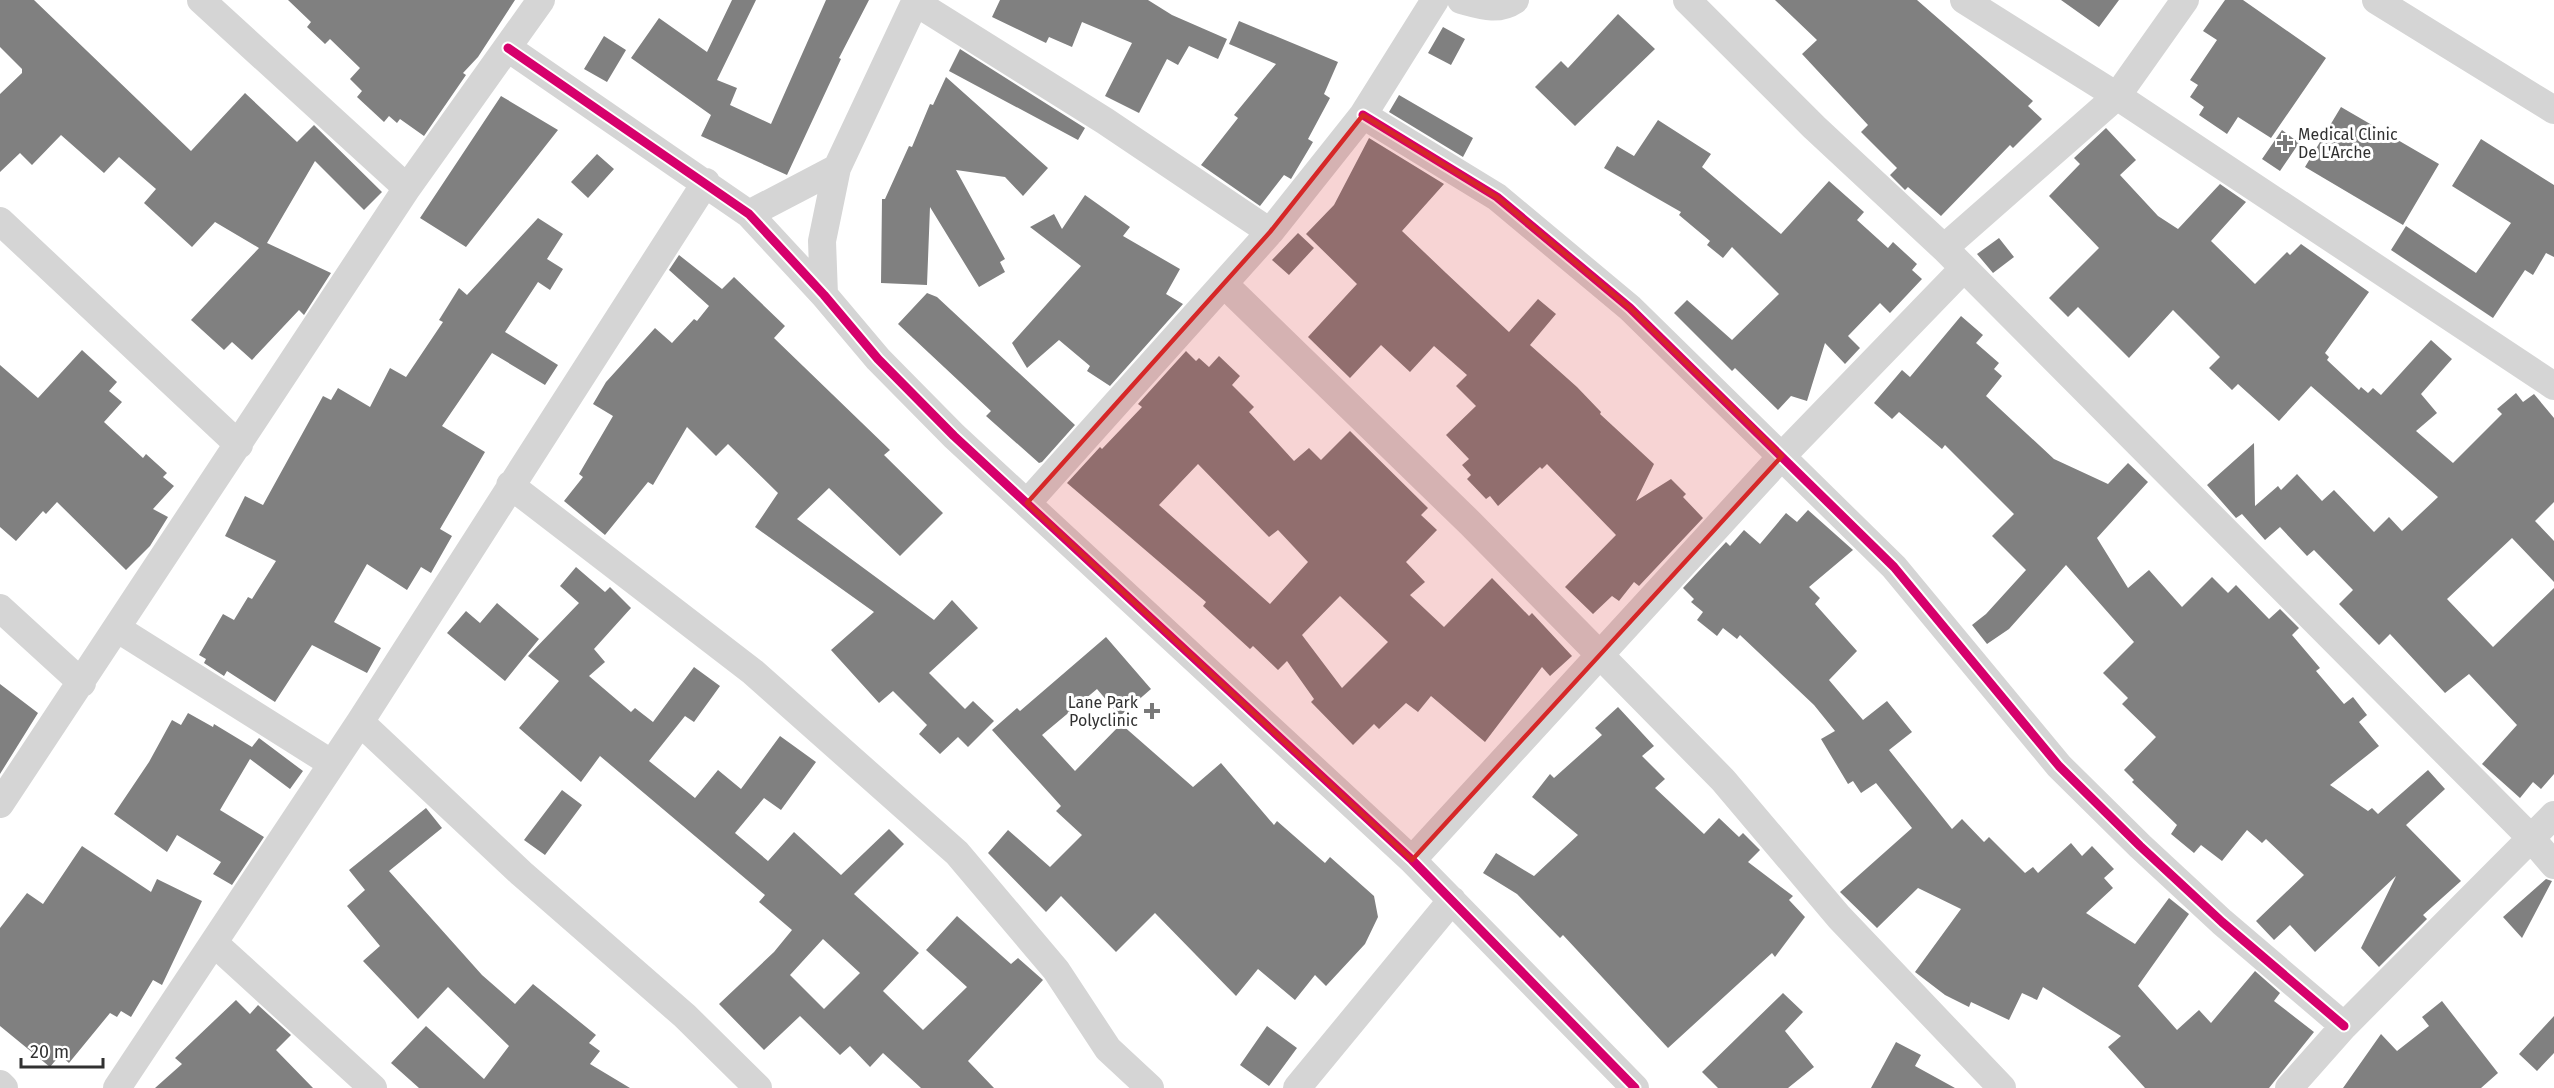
<svg xmlns="http://www.w3.org/2000/svg" width="2554" height="1088" font-family="'Fira Sans',sans-serif">
  <rect width="100%" height="100%" fill="#fff"/>
  <!-- building -->
  <path fill="#808080" fill-rule="evenodd" d="M0,0H34L191,151L245,93L297,142L314,125L382,192L364,210L315,161L267,243L331,273L304,315L299,310L252,360L232,342L224,350L191,320L259,248L215,222L192,247L144,203L156,189L119,157L104,173L61,135L32,165L20,153L0,172V94L22,73V69L0,47Z
    M288,0H515L478,57L463,73L466,75L424,136L400,119L397,123L389,116L384,122L357,97L362,91L350,79L360,68L330,39L325,44L307,27L311,22Z
    M732,0H756L717,80L737,88L730,105L771,124L826,0H869L839,58L841,59L787,175L701,136L711,115L631,58L659,18L707,52Z
    M1000,0H1148L1172,15L1227,39L1218,59L1189,46L1178,65L1167,59L1139,113L1105,96L1132,43L1082,22L1072,47L1049,37L1046,43L992,17Z
    M1775,0H1917L2033,101L2028,106L2042,119L2013,148L2010,145L1941,216L1908,187L1905,190L1890,175L1897,168L1861,132L1868,125L1802,54L1817,40Z
    M2061,0H2119L2099,27Z
    M2225,0H2243L2326,58L2271,138L2238,117L2227,134L2199,115L2204,107L2190,97L2198,85L2190,80L2217,40L2203,31Z
    M1618,14L1655,49L1575,126L1535,87L1561,61L1568,68Z
    M1239,21L1338,62L1324,94L1330,98L1308,139L1313,142L1291,179L1284,175L1260,206L1201,165L1238,118L1234,115L1276,64L1229,44Z
    M1443,27L1465,39L1451,65L1428,53Z
    M604,36L626,50L607,82L584,69Z
    M960,49L1085,128L1078,140L949,71Z
    M946,77L1048,168L1023,196L1005,177L956,170L1005,259L1000,262L1005,272L979,287L930,207L927,285L881,283L882,199H885L909,146L912,147L930,104L933,105Z
    M1399,95L1473,138L1463,157L1389,112Z
    M501,96L558,130L466,247L420,218Z
    M2341,107L2439,164L2403,225L2305,167Z
    M1658,120L1711,154L1702,167L1781,234L1829,181L1864,212L1857,220L1888,248L1893,242L1917,264L1912,270L1922,279L1890,313L1880,303L1848,336L1860,348L1845,364L1825,343L1807,401L1791,396L1778,410L1735,368L1732,371L1674,313L1687,300L1732,340L1779,294L1732,247L1723,258L1707,245L1710,241L1679,215L1681,212L1604,168L1617,146L1634,156Z
    M2106,128L2136,160L2120,175L2158,216L2178,229L2220,184L2246,202L2211,241L2255,284L2287,252L2290,255L2301,244L2369,292L2325,353L2329,357L2327,360L2359,390L2361,387L2368,393L2373,388L2381,395L2431,340L2452,359L2421,394L2437,413L2416,431L2453,463L2502,414L2497,409L2516,393L2523,402L2534,394L2554,418V502L2535,521L2554,541V582L2512,538L2447,599L2493,647L2554,588V774L2541,789L2533,782L2520,798L2482,764L2517,725L2469,674L2445,693L2390,634L2379,645L2339,604L2353,590L2314,550L2307,556L2280,527L2265,540L2242,514L2236,518L2207,485L2254,443L2255,506L2278,486L2281,490L2297,474L2322,501L2334,490L2374,532L2389,517L2402,531L2438,497L2311,386L2279,421L2238,384L2232,390L2209,368L2220,357L2173,310L2129,358L2078,307L2068,317L2049,298L2099,248L2049,196L2080,164L2074,158Z
    M2282,130L2299,143L2280,171L2262,159Z
    M1369,138L1444,184L1402,231L1446,273L1509,332L1538,299L1556,314L1530,345L1577,387L1601,412L1600,414L1654,464L1636,501L1671,479L1686,494L1683,497L1703,518L1639,586L1634,582L1619,601L1612,596L1593,614L1565,587L1616,535L1547,464L1542,469L1540,467L1498,506L1490,496L1486,499L1467,479L1471,475L1462,465L1469,459L1446,435L1476,406L1456,386L1467,375L1434,346L1410,372L1381,345L1350,378L1308,337L1357,284L1306,234L1334,205Z
    M2481,139L2554,185V257L2546,253L2533,275L2525,270L2493,318L2391,250L2406,226L2476,273L2511,223L2452,186Z
    M597,154L614,169L588,198L571,182Z
    M1085,195L1130,227L1123,236L1180,269L1166,294L1183,304L1110,386L1087,371L1090,366L1059,340L1027,368L1012,343L1081,266L1030,227L1054,214L1062,229Z
    M538,218L563,234L547,259L563,269L550,290L538,282L505,332L558,365L545,385L492,353L442,426L485,452L440,529L452,536L431,573L421,567L407,590L367,564L334,622L381,648L367,673L312,645L275,702L227,671L224,676L204,663L206,659L199,655L223,614L234,620L248,597L252,599L276,561L225,536L245,496L263,505L323,396L331,400L338,388L370,407L390,368L406,377L443,322L439,320L459,288L467,295Z
    M1298,233L1314,248L1289,275L1272,260Z
    M1999,238L2014,257L1993,273L1977,254Z
    M679,255L722,289L734,277L785,326L774,338L890,450L884,455L943,513L900,556L829,488L797,519L934,620L952,600L978,628L929,673L965,709L973,701L994,721L968,747L958,737L940,754L919,734L927,725L893,691L879,703L831,650L874,612L755,527L778,493L728,444L716,456L687,427L653,485L648,482L605,535L564,501L583,477L579,474L613,416L593,404L606,382L655,328L672,343L694,319L697,321L709,306L669,270Z
    M927,293L937,297L1075,425L1042,462L1039,463L986,416L991,411L898,324Z
    M1961,316L1983,335L1976,343L1999,363L1994,369L2002,376L1986,396L2054,459L2108,484L2128,463L2148,482L2097,538L2128,588L2149,570L2182,607L2212,577L2228,593L2236,585L2269,619L2280,609L2299,628L2292,635L2320,668L2316,671L2344,704L2353,697L2367,715L2359,722L2379,746L2330,785L2368,811L2372,808L2378,814L2428,770L2445,789L2406,825L2461,881L2423,915L2427,919L2379,967L2361,948L2396,876L2315,952L2290,925L2274,940L2256,921L2304,875L2266,839L2262,843L2247,830L2222,861L2201,845L2194,853L2171,834L2177,825L2132,782L2134,780L2124,770L2156,737L2122,704L2128,698L2103,673L2134,642L2066,565L2009,629L1987,644L1972,625L1986,614L2026,570L1992,536L2014,514L1945,445L1942,449L1899,412L1892,419L1874,403L1902,370L1910,377Z
    M82,350L117,382L109,391L122,402L104,422L143,458L146,454L167,473L163,477L174,486L153,509L168,517L150,546L126,570L57,502L46,514L43,511L16,541L0,527V365L38,398Z
    M1186,351L1196,361L1199,358L1209,367L1219,356L1240,376L1232,385L1254,407L1249,412L1294,461L1309,448L1321,460L1350,431L1428,508L1421,515L1437,530L1406,562L1425,582L1410,595L1444,627L1492,578L1529,616L1532,613L1572,656L1550,676L1542,667L1485,742L1431,696L1418,712L1406,703L1379,729L1374,724L1353,745L1311,702L1314,699L1287,661L1278,670L1253,646L1250,649L1203,606L1206,602L1067,483L1100,447L1102,449L1142,407L1138,404ZM1198,464L1269,537L1278,530L1308,562L1270,604L1159,505ZM1340,596L1388,642L1342,688L1302,635Z
    M1808,510L1853,550L1809,587L1820,598L1815,604L1857,651L1829,680L1863,720L1887,701L1912,732L1889,750L1952,829L1962,819L1984,842L1989,837L2025,873L2033,867L2038,873L2071,843L2082,856L2092,846L2114,869L2104,878L2113,888L2086,913L2135,944L2169,898L2189,914L2138,986L2177,1030L2199,1010L2211,1023L2255,971L2280,993L2274,1001L2314,1032L2269,1088H2145L2108,1047L2121,1036L2043,987L2037,1000L2022,993L2009,1020L1971,1002L1969,1007L1945,995L1915,972L1961,909L1918,888L1877,928L1840,892L1912,828L1876,783L1861,793L1853,781L1848,784L1821,739L1835,731L1814,705L1740,635L1737,639L1723,628L1717,636L1697,620L1703,612L1691,602L1694,599L1683,588L1726,542L1730,546L1744,530L1760,544L1786,513L1797,522Z
    M576,567L605,592L610,587L631,608L594,649L605,662L589,676L631,712L635,708L653,722L694,667L720,686L694,722L685,716L649,761L695,798L718,770L741,789L780,736L816,762L781,810L764,798L735,833L768,861L794,832L841,875L889,829L904,844L854,894L919,953L883,991L923,1030L967,987L926,950L957,916L1011,964L1018,958L1043,980L968,1061L994,1088H921L883,1053L870,1067L850,1046L840,1055L800,1016L764,1050L719,1004L774,952L792,930L759,902L765,895L600,756L581,782L519,728L559,681L528,656L579,603L560,586ZM823,939L860,973L824,1009L790,975Z
    M497,603L539,639L505,681L447,633L466,611L480,623Z
    M1106,637L1151,689L1120,716L1097,689L1042,735L1075,771L1121,724L1193,787L1221,763L1274,825L1277,821L1325,863L1330,857L1374,896L1378,917L1365,944L1326,986L1315,975L1295,1000L1258,969L1236,996L1155,913L1116,952L1061,896L1046,912L988,853L1008,830L1050,867L1082,835L1056,811L1061,806L992,730L1017,708L1020,711Z
    M0,684L38,713L0,774Z
    M1618,707L1654,746L1642,756L1665,779L1655,788L1704,834L1719,818L1739,837L1743,833L1760,850L1748,862L1793,896L1789,900L1805,917L1775,957L1772,953L1668,1048L1563,935L1560,938L1517,894L1483,873L1496,853L1534,876L1578,835L1532,797L1550,774L1554,778L1602,735L1595,728Z
    M188,713L213,727L214,724L252,747L259,738L303,771L290,789L250,759L220,810L264,837L232,885L213,874L221,862L177,835L167,852L114,814L149,762L172,720L181,725Z
    M562,790L582,805L545,855L524,840Z
    M426,808L442,828L389,871L482,975L515,1004L533,984L596,1035L589,1043L600,1051L590,1064L630,1088H419L391,1063L426,1026L484,1079L509,1046L448,987L418,1019L363,961L380,946L347,906L365,890L349,870Z
    M82,846L151,892L157,879L202,901L162,985L153,980L131,1017L121,1011L117,1017L110,1013L69,1063L60,1055L50,1067L0,1026V928L27,893L43,904Z
    M2546,879L2552,881L2522,938L2503,917Z
    M1783,993L1803,1012L1785,1031L1814,1067L1788,1088H1718L1702,1072Z
    M236,1000L250,1014L258,1005L291,1035L276,1050L313,1088H155L182,1064L175,1058Z
    M2442,1001L2498,1073L2481,1088H2343L2381,1034L2397,1051L2429,1026L2422,1017Z
    M2554,1016V1053L2537,1071L2519,1054Z
    M1267,1026L1297,1048L1269,1086L1240,1065Z
    M1896,1042L1921,1055L1915,1066L1955,1088H1871Z"/>
  <g fill="none" stroke-linecap="round" stroke-linejoin="round">
    <!-- minor -->
    <path stroke="#d5d5d5" stroke-width="28" d="M201,0L407,188
      M1461,0C1480,5 1497,12 1515,0
      M1687,0L1814,127L1944,248L2530,837L2554,865
      M1964,0L2117,96L2554,386
      M2376,0L2554,110
      M915,2L1105,121L1270,232
      M508,48L749,214L824,295L878,359L954,436L1412,860L1635,1088
      M1363,115L1497,197L1630,308L1894,567L2059,766L2140,846L2222,922L2344,1026
      M749,214L837,168
      M0,221L239,445
      M1944,248L2117,96L2185,0
      M1224,284L1470,523L1723,780L1839,917L2002,1088
      M824,295L822,241L837,168L916,0
      M510,485L753,672L957,853L1056,970L1108,1049L1150,1088
      M1027,503L1270,232L1363,115L1435,0
      M0,608L82,683
      M118,629L331,763
      M360,722L521,873L685,1016L758,1088
      M0,804L407,188L541,0
      M1412,860L1782,456L1963,269
      M214,943L373,1088
      M0,1084L4,1088
      M117,1088L360,722L706,182
      M1297,1088L1452,900
      M2289,1088L2344,1026L2554,815"/>
    <defs>
      <path id="cycleway" d="M508,48L749,214L824,295L878,359L954,436L1412,860L1635,1088
        M1363,115L1497,197L1630,308L1894,567L2059,766L2140,846L2222,922L2344,1026"/>
    </defs>
    <!-- cycleway casing -->
    <use href="#cycleway" stroke="#fff" stroke-width="13"/>
    <!-- cycleway -->
    <use href="#cycleway" stroke="#d6006c" stroke-width="9"/>
  </g>
  <!-- marked area -->
  <path fill="#d62828" fill-opacity="0.2" stroke="#d62828" stroke-width="4.5" stroke-linejoin="round" d="M1363,115L1497,197L1630,308L1782,456L1412,860L1027,503L1270,232Z"/>
  <!-- markers -->
  <g fill="#797979" stroke="#fff" stroke-width="2">
    <path d="M2282 134h6v6h6v6h-6v6h-6v-6h-6v-6h6z"/>
    <path d="M1149 702h6v6h6v6h-6v6h-6v-6h-6v-6h6z"/>
  </g>
  <g text-anchor="middle" dominant-baseline="central" stroke-width="6" stroke-linejoin="round" paint-order="stroke">
    <!-- poi labels -->
    <g font-size="16" fill="#313131" stroke="#fff" text-anchor="start">
      <text x="2298" y="134">Medical Clinic<tspan x="2298" dy="18">De L'Arche</tspan></text>
      <text x="1138" y="702" text-anchor="end">Lane Park<tspan x="1138" dy="18">Polyclinic</tspan></text>
    </g>
  </g>
  <!-- scale -->
  <path d="M21 1058v9h82v-9" fill="none" stroke="#313131" stroke-width="3"/>
  <text x="30" y="1058" font-size="18" fill="#313131" stroke="#ffffff" stroke-width="4.5" paint-order="stroke">20 m</text>
</svg>
